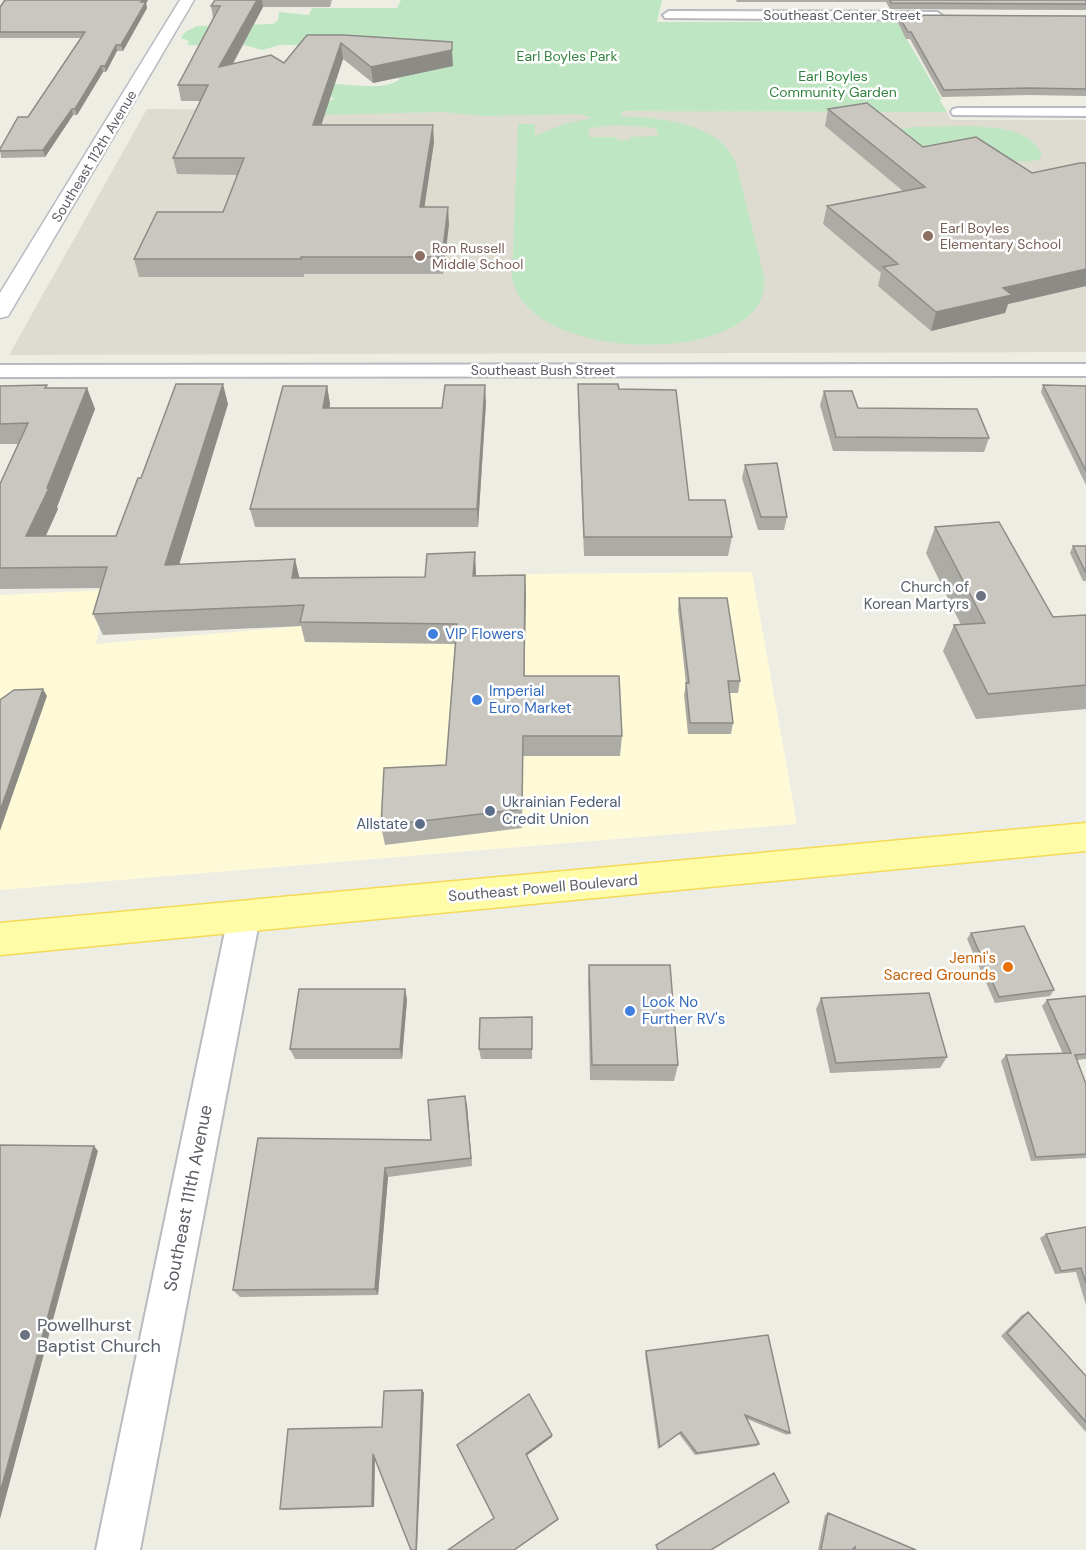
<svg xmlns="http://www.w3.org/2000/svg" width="1086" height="1550" font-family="'DM Sans',sans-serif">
  <rect width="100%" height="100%" fill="#eeede3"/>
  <!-- commercial -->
  <path fill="#fefad8" d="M752,572L797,824L0,890V595L107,590L96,644L302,626L312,582L527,574Z"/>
  <!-- education -->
  <path fill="#dedcd1" d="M147,109L947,112L951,120H1086V352L9,355Z"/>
  <!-- green -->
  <path fill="#bfe6c3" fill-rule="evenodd" d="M401,0H662L657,22H897L942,100L939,99L947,112L622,111L621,116C659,118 720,122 736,163L764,276C777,367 526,368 512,277L518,124H535V136L564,124L592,118L580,114L486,116L441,112L320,115L329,101L334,99L327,92L331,84C351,84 382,91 399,80V73L414,46L280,45L262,50L244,45H187L189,41L181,38L185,32L197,26L273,24L278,20L279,12L309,15L312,8H397ZM618,125L656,128L658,136L630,137V140H617V137H589L588,128Z
    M974,126C999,128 1029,129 1042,154L1039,160L1024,162L915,149L899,130L912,127Z"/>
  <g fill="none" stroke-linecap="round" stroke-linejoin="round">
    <defs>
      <path id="street" d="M669,11L937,12L943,16L937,20L665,18L663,15Z
        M958,108H1086V116L953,115L951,112L953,109Z
        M1086,364V376L0,377V365Z
        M244,903L255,907L260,917L140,1550H96L228,917L233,907Z"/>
      <path id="secondary" d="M180,0H194L11,311L8,316L0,318V293Z"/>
      <path id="primary" d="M1086,823V851L0,955V923Z"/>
    </defs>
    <!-- street casing -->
    <use href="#street" stroke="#b8babf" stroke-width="4"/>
    <!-- secondary casing -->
    <use href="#secondary" stroke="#b8bbc1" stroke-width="3"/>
    <!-- primary casing -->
    <use href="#primary" stroke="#f3da57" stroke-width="3"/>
    <!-- street -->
    <use href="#street" fill="#fff" fill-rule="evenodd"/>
    <!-- secondary -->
    <use href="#secondary" fill="#fff" fill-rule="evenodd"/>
    <!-- primary -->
    <use href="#primary" fill="#fffca7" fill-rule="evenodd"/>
  </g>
  <!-- wall -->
  <path fill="#adaba5" d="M5,0H148L146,3L147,8L123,51H117L106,72H103L77,115H73L45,157L1,158L0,149L28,117L81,38H0V7Z
    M215,0H332L330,7H263L233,64L284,63L307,35L453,66L373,83L343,59L321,125L434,142L424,207L449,224L443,274H304V277H139L134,259L223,212L238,175L177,174L173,158L200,101H181L178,85L213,18L211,6Z
    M736,0H1086V10L890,9L886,2H737Z
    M898,15L1086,16V96L1028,95L942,97L910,39H906L897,21Z
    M828,109L923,147L1032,173L1086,163V286L1008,304L1005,313L931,331L878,286L881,273L823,224L827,206L903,191L825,126Z
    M578,384L689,500L732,537L728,556H584L578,403Z
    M1043,385L1086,386V485L1041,392Z
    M0,386L48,388H87L95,409L57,507L58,509L46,536H116L141,478L228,404L179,564L299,578L425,577L476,572V576L525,575L524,676L622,736L620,756H523L522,828L385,845L381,826L446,765L455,644L305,642L301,626L103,635L93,614L101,588L0,589V484L18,444H0Z
    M327,386L330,404V408H442L486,402L478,527H255L250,509Z
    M824,391L858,408L989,438L984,452L833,451L820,405Z
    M745,465L787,517L784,530H758L742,478Z
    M935,527L1053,617L1086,615V709L976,719L943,651L954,625H961L926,553Z
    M1073,546H1086V581H1083L1070,553Z
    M679,598L740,681L738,693H729L733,723L731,734H688L684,695L686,684L678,610Z
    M971,933L1054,990L1050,996L995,1003L967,939Z
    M589,965L678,1065L674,1081L590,1080L588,982Z
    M405,989L407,1000L402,1059H295L290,1049Z
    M1086,996V1059L1077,1060L1086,1084V1158L1031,1161L1001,1061L1006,1055L1063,1054L1042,1006L1047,1000Z
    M821,998L947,1057L940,1068L830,1073L816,1009Z
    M532,1017V1059H481L479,1049Z
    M467,1105L472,1166L388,1177L378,1295L240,1297L233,1290L258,1138L431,1140Z
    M1086,1227V1305L1076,1272L1055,1274L1040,1238L1046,1234Z
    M1028,1312L1086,1376V1432L1001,1336L1022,1315Z
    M646,1351L790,1433L787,1435L747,1419L759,1444L757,1446L695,1455L679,1434L658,1449L645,1354Z
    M422,1390L424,1393L375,1459L374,1507L283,1510L280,1509L382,1427Z
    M828,1513L916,1550H818L825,1515Z"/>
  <!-- shaded-wall -->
  <path fill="#8d8b86" d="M143,0H148L146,3L147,8L123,51L121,45Z
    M257,0H262L263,7L222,83L219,67Z
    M341,43L343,59L316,141L313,125Z
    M116,45L117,51L106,72L105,66Z
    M452,50L453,66L373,83L371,67Z
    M101,66L103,72L77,115L75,109Z
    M72,109L73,115L45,157L43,150Z
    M433,125L434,142L422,224L420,207Z
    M448,207L449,224L443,274L442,257Z
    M1086,269V286L1008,304L1005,313L931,331L936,312L1003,288Z
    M223,384L228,404L173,585L165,565Z
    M485,385L486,402L478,527L477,509Z
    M327,386L330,404L326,425L323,408Z
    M87,388L95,409L57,507L58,509L36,556L26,536Z
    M475,552L476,572L475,596L473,576Z
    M295,559L300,580L292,578Z
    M525,575L526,596L524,696V676Z
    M43,689L47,696L0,831V811Z
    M405,989L407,1000L402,1059L400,1049Z
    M465,1096L467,1105L472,1166L471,1158Z
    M94,1146L98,1151L0,1519V1493Z
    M385,1168L388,1177L378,1295L375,1289Z
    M422,1390L424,1393L417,1550H416Z
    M552,1435V1437L526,1456V1454Z
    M373,1454L375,1456L374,1507L372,1506Z
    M558,1519V1520L515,1550H514Z"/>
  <!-- building -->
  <path fill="#c9c7c0" stroke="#8d8b86" stroke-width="1.5" d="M5,0H143L141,2H146L121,45H116L105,66H101L75,109H72L43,150L0,151V149L18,117H28L85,32H0V7Z
    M215,0H257L219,67L271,55L284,63L307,35H344L452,42V50L371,67L341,43L313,125H433L420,207H448L442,257H301V259H134L157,212H223L244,158H173L208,85H178L220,6H211Z
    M890,0H1086V4L891,3Z
    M898,15L1086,16V89L1030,88L944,90L911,32H908Z
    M867,103L923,147L976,137L1032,173L1080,163H1086V269L1003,288L1012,295L936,312L883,267L898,264L827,206L925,187L828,109Z
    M176,384H223L165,565L295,559L292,578L425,577L427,554L475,552L473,576L525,575L524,676H619L622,736H523L522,809L381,826L384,768L446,765L457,624L300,622L304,605L93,614L107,567L0,568V484L28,423L0,424V386L47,385L45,388H87L47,488H49L26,536H116L138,478H141Z
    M578,384H618L619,389L676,390L689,500H725L732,537H584Z
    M445,385H485L477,509H250L283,386H327L323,408H442Z
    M1043,385L1086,386V471Z
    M824,391H852L858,408L977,409L989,438L836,437Z
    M777,463L787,517H761L745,465Z
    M999,522L1053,617L1086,615V685L988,694L954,625L985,623L935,527Z
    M1073,546H1086V573Z
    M679,598H727L740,681H728L733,723H690L686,683H689Z
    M43,689L0,811V700L14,690Z
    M1024,926L1054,990L999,997L971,933Z
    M589,965H670L678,1065H592Z
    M299,989H405L400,1049H290Z
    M929,993L947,1057L836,1063L821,998Z
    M1086,996V1054L1075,1055L1086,1084V1154L1036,1157L1006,1055L1071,1053L1047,1000Z
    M532,1017V1049H479L480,1018Z
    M465,1096L471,1158L385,1168L375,1289L233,1290L258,1138L431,1140L428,1100Z
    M0,1145L94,1146L0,1493Z
    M1086,1227V1283L1081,1268L1061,1271L1046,1234Z
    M1028,1312L1086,1376V1422L1007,1333Z
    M768,1335L790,1433L745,1415L759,1444L697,1453L681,1432L660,1447L646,1351Z
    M422,1390L416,1550H411L373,1454L372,1506L280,1509L288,1429L382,1427L384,1391Z
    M529,1394L552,1435L526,1454L558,1519L514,1550H448L494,1518L457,1445Z
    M774,1473L789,1502L711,1550H658L656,1545Z
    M828,1513L916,1550H855V1547L852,1550H821Z"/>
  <!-- markers -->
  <g fill="#8d6e63" stroke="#fff" stroke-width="2">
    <circle cx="928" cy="236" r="6"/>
    <circle cx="420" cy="256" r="6"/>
  </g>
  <g fill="#6b7280" stroke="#fff" stroke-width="2">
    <circle cx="981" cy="596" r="6"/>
    <circle cx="25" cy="1335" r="6"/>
  </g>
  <g fill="#3f7fe0" stroke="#fff" stroke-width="2">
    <circle cx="433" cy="634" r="6"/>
    <circle cx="477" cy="700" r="6"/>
    <circle cx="630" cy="1011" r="6"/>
  </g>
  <g fill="#5c6f8a" stroke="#fff" stroke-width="2">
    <circle cx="490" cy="811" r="6"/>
    <circle cx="420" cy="824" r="6"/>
  </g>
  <circle fill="#e8710a" stroke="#fff" stroke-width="2" cx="1008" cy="967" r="6"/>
  <g text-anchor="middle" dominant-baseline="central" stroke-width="5" stroke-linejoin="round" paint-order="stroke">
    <!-- far-street labels -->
    <g font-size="14" fill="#5b5e64" stroke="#fff">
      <text x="842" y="15">Southeast Center Street</text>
      <text transform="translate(94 156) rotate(-59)">Southeast 112th Avenue</text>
      <text x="543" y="370">Southeast Bush Street</text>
    </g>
    <!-- far-park labels -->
    <g font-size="14" fill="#338340" stroke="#fff">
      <text x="567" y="56">Earl Boyles Park</text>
      <text x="833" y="76">Earl Boyles<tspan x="833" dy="16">Community Garden</tspan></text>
    </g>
    <!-- far-education labels -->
    <g font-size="14" fill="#785e54" stroke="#fff" text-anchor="start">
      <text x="940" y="228">Earl Boyles<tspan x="940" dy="16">Elementary School</tspan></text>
      <text x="432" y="248">Ron Russell<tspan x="432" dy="16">Middle School</tspan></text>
    </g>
    <!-- worship labels -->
    <g font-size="15" fill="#5b616d" stroke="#fff" text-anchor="end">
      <text x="969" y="587">Church of<tspan x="969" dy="17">Korean Martyrs</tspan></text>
    </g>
    <!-- shop labels -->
    <g font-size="15" fill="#366cbe" stroke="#fff" text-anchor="start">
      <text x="445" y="634">VIP Flowers</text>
      <text x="489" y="691">Imperial<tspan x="489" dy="17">Euro Market</tspan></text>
      <text x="642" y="1002">Look No<tspan x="642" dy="17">Further RV's</tspan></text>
    </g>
    <!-- service labels -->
    <g font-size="15" fill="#4e5e75" stroke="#fff" text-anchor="start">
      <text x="502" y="802">Ukrainian Federal<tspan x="502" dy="17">Credit Union</tspan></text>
      <text x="408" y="824" text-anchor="end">Allstate</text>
    </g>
    <!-- street labels -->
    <g font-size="15" fill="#5b5e64" stroke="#fff">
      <text transform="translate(543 888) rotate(-5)">Southeast Powell Boulevard</text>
    </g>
    <!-- food labels -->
    <g font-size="15" fill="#c56008" stroke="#fff" text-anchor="end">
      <text x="996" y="958">Jenni's<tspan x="996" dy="17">Sacred Grounds</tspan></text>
    </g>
    <!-- near-street labels -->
    <g font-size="18" fill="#5b5e64" stroke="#fff">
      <text transform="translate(188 1198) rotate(-79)">Southeast 111th Avenue</text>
    </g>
    <!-- near-worship labels -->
    <g font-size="18" fill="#5b616d" stroke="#fff" text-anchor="start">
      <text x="37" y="1325">Powellhurst<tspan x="37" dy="21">Baptist Church</tspan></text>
    </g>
  </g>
</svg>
